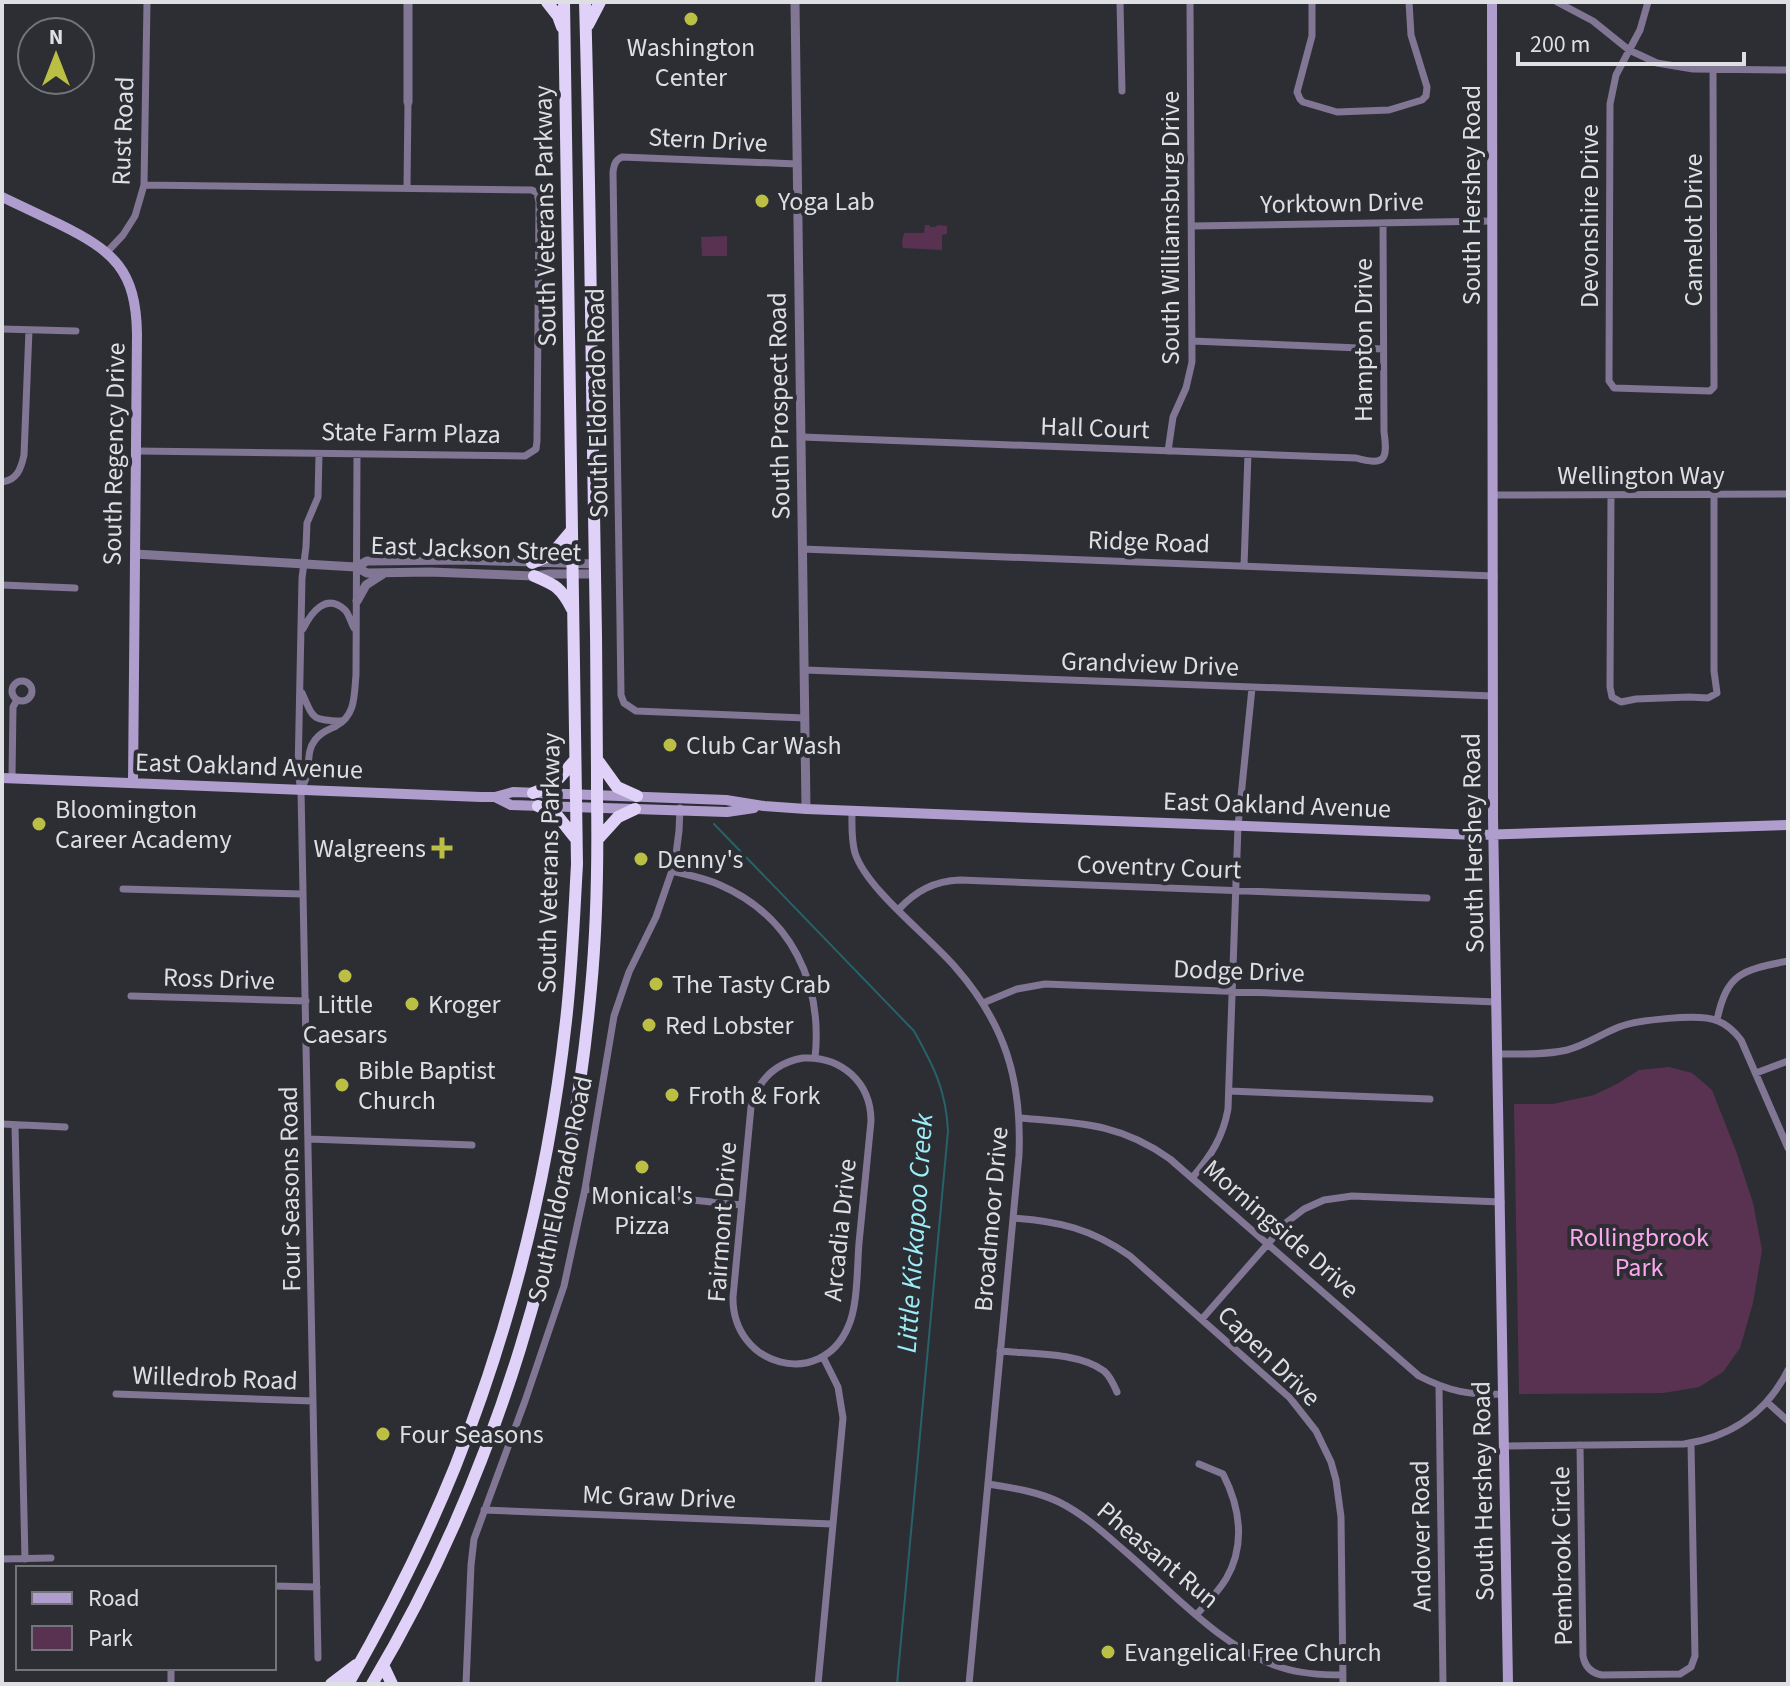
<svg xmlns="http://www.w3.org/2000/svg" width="1790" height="1686" font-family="'Source Sans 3',sans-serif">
  <rect width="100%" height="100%" fill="#2c2e34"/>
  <!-- green -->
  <path fill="#593252" d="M925,225H930V227H936L937,225L947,226V234L942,235V250L903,248L902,242L904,233H924Z
    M727,236V256H702L701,237Z
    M1669,1067L1692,1073L1712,1090L1736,1151L1753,1203L1762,1250L1753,1303L1740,1348L1723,1372L1699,1387L1663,1393L1519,1394L1514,1104H1553L1594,1095L1617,1084L1639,1070Z"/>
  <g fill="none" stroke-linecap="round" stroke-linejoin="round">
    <!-- stream -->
    <path stroke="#276269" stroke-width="2" d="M714,824L914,1031C934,1067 946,1090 948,1131L897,1684"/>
    <!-- minor -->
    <path stroke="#817693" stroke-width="7" d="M1120,2L1122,91
      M1312,2V36L1297,92L1300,99L1303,102L1337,112L1389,110L1422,100L1426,96L1427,87L1411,35L1409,2
      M1557,2L1593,21L1629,50L1657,63L1693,69L1788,70
      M1648,2L1640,30L1616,75L1610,104L1609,381L1614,388L1710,391L1714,387L1713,70
      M797,164L622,157C615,160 614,165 613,172L620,624L621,695L624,703L636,711L805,718
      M407,187L408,102
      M1192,226L1493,221
      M107,252L123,235L135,216L144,185L147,2
      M2,329L76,331
      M1192,341L1383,349
      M802,437L1356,458C1385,466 1388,460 1384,432L1383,223
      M136,451L525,456L536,449L537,441L539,202L537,193L532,190L144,185
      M1168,451L1173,417L1186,388L1192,362L1190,2
      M2,482C17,480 21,469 24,455L29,330
      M1494,495L1788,494
      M1611,495L1610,687L1612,697L1621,702L1636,699L1689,697L1708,698L1717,693L1714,671V494
      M802,549L1494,576
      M1244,566L1248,454
      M2,585L75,588
      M303,629C311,613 326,592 345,610C349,614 351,623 354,628
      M805,670L1493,696
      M12 691a10 10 0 1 1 20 0a10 10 0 1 1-20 0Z
      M302,693C314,720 312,720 341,721
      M12,778L13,707L17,700
      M302,788C304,782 308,776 308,770C309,759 308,749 315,740C321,732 328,730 336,726C356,715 354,695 356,675L357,455
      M852,810C852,825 851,839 855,853C867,890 930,937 956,968C1005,1024 1022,1080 1019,1155L969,1684
      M672,871C688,875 705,878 720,885C791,916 823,983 815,1058
      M123,889L303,894
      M899,909C916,891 934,881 960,880L1427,898
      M131,996L306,1001
      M983,1003L1017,989L1045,984L1497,1002
      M1717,1020C1727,972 1743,970 1788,961
      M1498,1054C1520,1054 1546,1055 1567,1050C1586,1045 1601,1034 1619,1027C1637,1020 1700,1013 1718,1021C1728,1025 1735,1032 1741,1040L1788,1148
      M803,1058C841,1056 871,1082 871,1121C867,1162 863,1202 859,1243C857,1267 858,1306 848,1327C821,1390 732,1367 733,1297L751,1107C758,1080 775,1063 803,1058Z
      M1756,1073L1788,1061
      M1229,1091L1430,1099
      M1020,1118C1079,1123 1120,1123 1170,1159L1419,1376C1450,1392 1469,1395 1504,1394
      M2,1124L65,1127
      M15,1125L25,1559
      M309,1139L472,1145
      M1192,1178C1211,1156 1223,1137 1228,1109L1238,826L1252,688
      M585,1189L741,1205
      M1013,1218C1059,1221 1092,1229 1130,1256L1290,1398L1316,1431L1331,1462L1336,1480L1341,1517L1343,1684
      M1202,1319L1287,1222L1304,1209L1324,1200L1352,1196L1501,1202
      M1000,1351C1030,1354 1079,1352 1104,1371C1110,1376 1114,1385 1117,1392
      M1439,1387L1443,1684
      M116,1394L313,1401
      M1767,1402L1788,1421
      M1580,1445L1583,1656C1585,1667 1591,1673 1602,1675L1680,1674L1691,1667L1695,1656L1691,1443
      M1504,1446L1684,1444C1731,1437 1767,1412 1788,1370
      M988,1484C1012,1488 1036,1491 1059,1502C1085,1515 1105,1534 1127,1553C1172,1592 1225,1651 1283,1668C1302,1674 1323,1675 1343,1675
      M484,1510L832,1524
      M2,1559L51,1558
      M274,1586L317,1587
      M1197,1614C1207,1603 1218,1592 1226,1579C1246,1545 1240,1507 1223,1474L1199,1464
      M318,1658L301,790L298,773L302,578L306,547L307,523L318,497L319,454
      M171,1668V1684
      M466,1684L471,1565L474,1539L525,1401L564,1286L585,1189L614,1016L629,972L656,917L675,862L679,831L680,808
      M818,1684L843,1418L838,1387L823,1357"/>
    <!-- tertiary -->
    <path stroke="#817693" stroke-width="9" d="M795,2L806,809
      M408,102V2
      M135,554L356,567L367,573L430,572L534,576L549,574H595
      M356,567L367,561L464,560L595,564
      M357,601L366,585L383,574"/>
    <!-- secondary -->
    <path stroke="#af9ecd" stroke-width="10" d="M1492,2L1493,817L1508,1684
      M2,197C21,206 40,215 59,224C114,251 136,270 137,334L133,783
      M2,778L481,797H495L513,792L726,800L764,806L806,809L1476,835L1788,825
      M495,797L511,805L727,812L754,808"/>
    <!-- trunk -->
    <path stroke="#dfd1f7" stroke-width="12" d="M547,2L558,16L562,27
      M588,25L600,2
      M532,563L551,555L572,530
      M534,576C555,585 561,587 572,609
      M599,762L617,787L637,796
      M533,793L553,785L575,760
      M538,806L556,814L576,839
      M598,839L618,817L635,809
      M383,1665L392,1684
      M331,1684L356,1665
      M348,1684C388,1614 425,1541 455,1467C512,1324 549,1173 566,1021C572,969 574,916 577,864L564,2
      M372,1684C497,1475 569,1230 591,988C597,925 598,861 597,798C597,703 596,608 594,512C591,342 590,172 585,2"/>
  </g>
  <!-- markers -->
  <g fill="#bbc045" stroke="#2c2e34" stroke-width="3">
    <circle cx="691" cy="19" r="8"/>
    <circle cx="762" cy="201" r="8"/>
    <circle cx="670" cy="745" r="8"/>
    <circle cx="39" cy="824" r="8"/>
    <path d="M438 836h8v8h8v8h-8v8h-8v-8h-8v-8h8z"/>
    <circle cx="641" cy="859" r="8"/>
    <circle cx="345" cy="976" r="8"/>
    <circle cx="656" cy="984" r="8"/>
    <circle cx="412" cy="1004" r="8"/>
    <circle cx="649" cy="1025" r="8"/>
    <circle cx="342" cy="1085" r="8"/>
    <circle cx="672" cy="1095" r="8"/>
    <circle cx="642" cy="1167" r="8"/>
    <circle cx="383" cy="1434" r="8"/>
    <circle cx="1108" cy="1652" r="8"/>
  </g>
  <g text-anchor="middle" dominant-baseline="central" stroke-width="8" stroke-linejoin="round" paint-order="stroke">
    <!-- poi labels -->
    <g font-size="26" fill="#dddfe3" stroke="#2c2e34" text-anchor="start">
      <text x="691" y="47" text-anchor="middle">Washington<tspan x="691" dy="30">Center</tspan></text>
      <text x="778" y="201">Yoga Lab</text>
      <text x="686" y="745">Club Car Wash</text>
      <text x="55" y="809">Bloomington<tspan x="55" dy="30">Career Academy</tspan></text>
      <text x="426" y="848" text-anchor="end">Walgreens</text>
      <text x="657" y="859">Denny's</text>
      <text x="672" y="984">The Tasty Crab</text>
      <text x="345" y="1004" text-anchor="middle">Little<tspan x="345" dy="30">Caesars</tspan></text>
      <text x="428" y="1004">Kroger</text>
      <text x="665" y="1025">Red Lobster</text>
      <text x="358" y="1070">Bible Baptist<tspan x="358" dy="30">Church</tspan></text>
      <text x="688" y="1095">Froth &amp; Fork</text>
      <text x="642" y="1195" text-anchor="middle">Monical's<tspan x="642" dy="30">Pizza</tspan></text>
      <text x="399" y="1434">Four Seasons</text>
      <text x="1124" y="1652">Evangelical Free Church</text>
    </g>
    <!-- street labels -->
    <g font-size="26" fill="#dddfe3" stroke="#2c2e34">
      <text transform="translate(123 131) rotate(-88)">Rust Road</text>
      <text transform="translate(708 140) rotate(3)">Stern Drive</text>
      <text transform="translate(1471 195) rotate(-90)">South Hershey Road</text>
      <text transform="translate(1342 203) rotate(-1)">Yorktown Drive</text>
      <text transform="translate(545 216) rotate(-91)">South Veterans Parkway</text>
      <text transform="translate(1589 216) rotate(-90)">Devonshire Drive</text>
      <text transform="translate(1170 228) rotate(-90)">South Williamsburg Drive</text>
      <text transform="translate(1693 230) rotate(-90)">Camelot Drive</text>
      <text transform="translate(1363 340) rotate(-90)">Hampton Drive</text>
      <text transform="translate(597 403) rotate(-91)">South Eldorado Road</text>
      <text transform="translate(779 406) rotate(-91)">South Prospect Road</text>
      <text transform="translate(1095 428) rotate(2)">Hall Court</text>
      <text transform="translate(411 433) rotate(1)">State Farm Plaza</text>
      <text transform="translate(114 454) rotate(-89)">South Regency Drive</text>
      <text x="1641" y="475">Wellington Way</text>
      <text transform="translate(1149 542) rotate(2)">Ridge Road</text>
      <text transform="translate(476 549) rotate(2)">East Jackson Street</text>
      <text transform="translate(1150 664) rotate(2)">Grandview Drive</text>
      <text transform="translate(249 766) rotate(2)">East Oakland Avenue</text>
      <text transform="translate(1277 805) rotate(2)">East Oakland Avenue</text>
      <text transform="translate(1473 843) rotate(-91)">South Hershey Road</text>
      <text transform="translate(549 863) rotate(-89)">South Veterans Parkway</text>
      <text transform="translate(1159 867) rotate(2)">Coventry Court</text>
      <text transform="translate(1239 971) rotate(2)">Dodge Drive</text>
      <text transform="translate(219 979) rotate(2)">Ross Drive</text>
      <text transform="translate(290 1189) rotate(-91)">Four Seasons Road</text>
      <text transform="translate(560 1189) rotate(-78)">South Eldorado Road</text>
      <text transform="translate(991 1219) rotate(-85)">Broadmoor Drive</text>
      <text transform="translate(722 1222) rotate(-86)">Fairmont Drive</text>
      <text transform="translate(1281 1229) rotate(41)">Morningside Drive</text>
      <text transform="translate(840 1230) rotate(-84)">Arcadia Drive</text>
      <text transform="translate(1269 1356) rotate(44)">Capen Drive</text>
      <text transform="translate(215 1378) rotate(2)">Willedrob Road</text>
      <text transform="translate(1483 1491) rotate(-91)">South Hershey Road</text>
      <text transform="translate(659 1497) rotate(2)">Mc Graw Drive</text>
      <text transform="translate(1421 1536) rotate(-91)">Andover Road</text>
      <text transform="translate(1158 1555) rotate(40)">Pheasant Run</text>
      <text transform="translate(1562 1556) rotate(-91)">Pembrook Circle</text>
    </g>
    <!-- park labels -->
    <g font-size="26" fill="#fca7ed" stroke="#2c2e34">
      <text x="1639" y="1237">Rollingbrook<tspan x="1639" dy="30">Park</tspan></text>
    </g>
    <!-- water labels -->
    <g font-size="28" font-style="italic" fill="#9dedf8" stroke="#2c2e34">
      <text transform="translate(915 1233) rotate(-86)">Little Kickapoo Creek</text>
    </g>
  </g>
  <!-- border -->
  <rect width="1790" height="1686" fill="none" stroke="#dddfe3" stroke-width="8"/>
  <!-- legend -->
  <rect x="16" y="1566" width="260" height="104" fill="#2c2e34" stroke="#73757a" stroke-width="2"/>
  <rect x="32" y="1592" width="40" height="12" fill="#af9ecd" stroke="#73757a" stroke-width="2"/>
  <text x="88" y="1606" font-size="24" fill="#dddfe3">Road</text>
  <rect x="32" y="1626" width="40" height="24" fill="#593252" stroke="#73757a" stroke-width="2"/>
  <text x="88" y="1646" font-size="24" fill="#dddfe3">Park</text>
  <!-- north arrow -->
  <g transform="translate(56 56)"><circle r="38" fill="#2c2e34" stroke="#73757a" stroke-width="2"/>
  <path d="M0-6L14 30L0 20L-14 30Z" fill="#bbc045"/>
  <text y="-12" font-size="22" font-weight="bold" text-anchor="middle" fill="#dddfe3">N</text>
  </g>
  <!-- scale -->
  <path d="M1518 52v12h226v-12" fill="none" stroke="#dddfe3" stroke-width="4"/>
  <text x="1530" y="52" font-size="24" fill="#dddfe3" stroke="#2c2e34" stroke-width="6" paint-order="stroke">200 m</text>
</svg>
